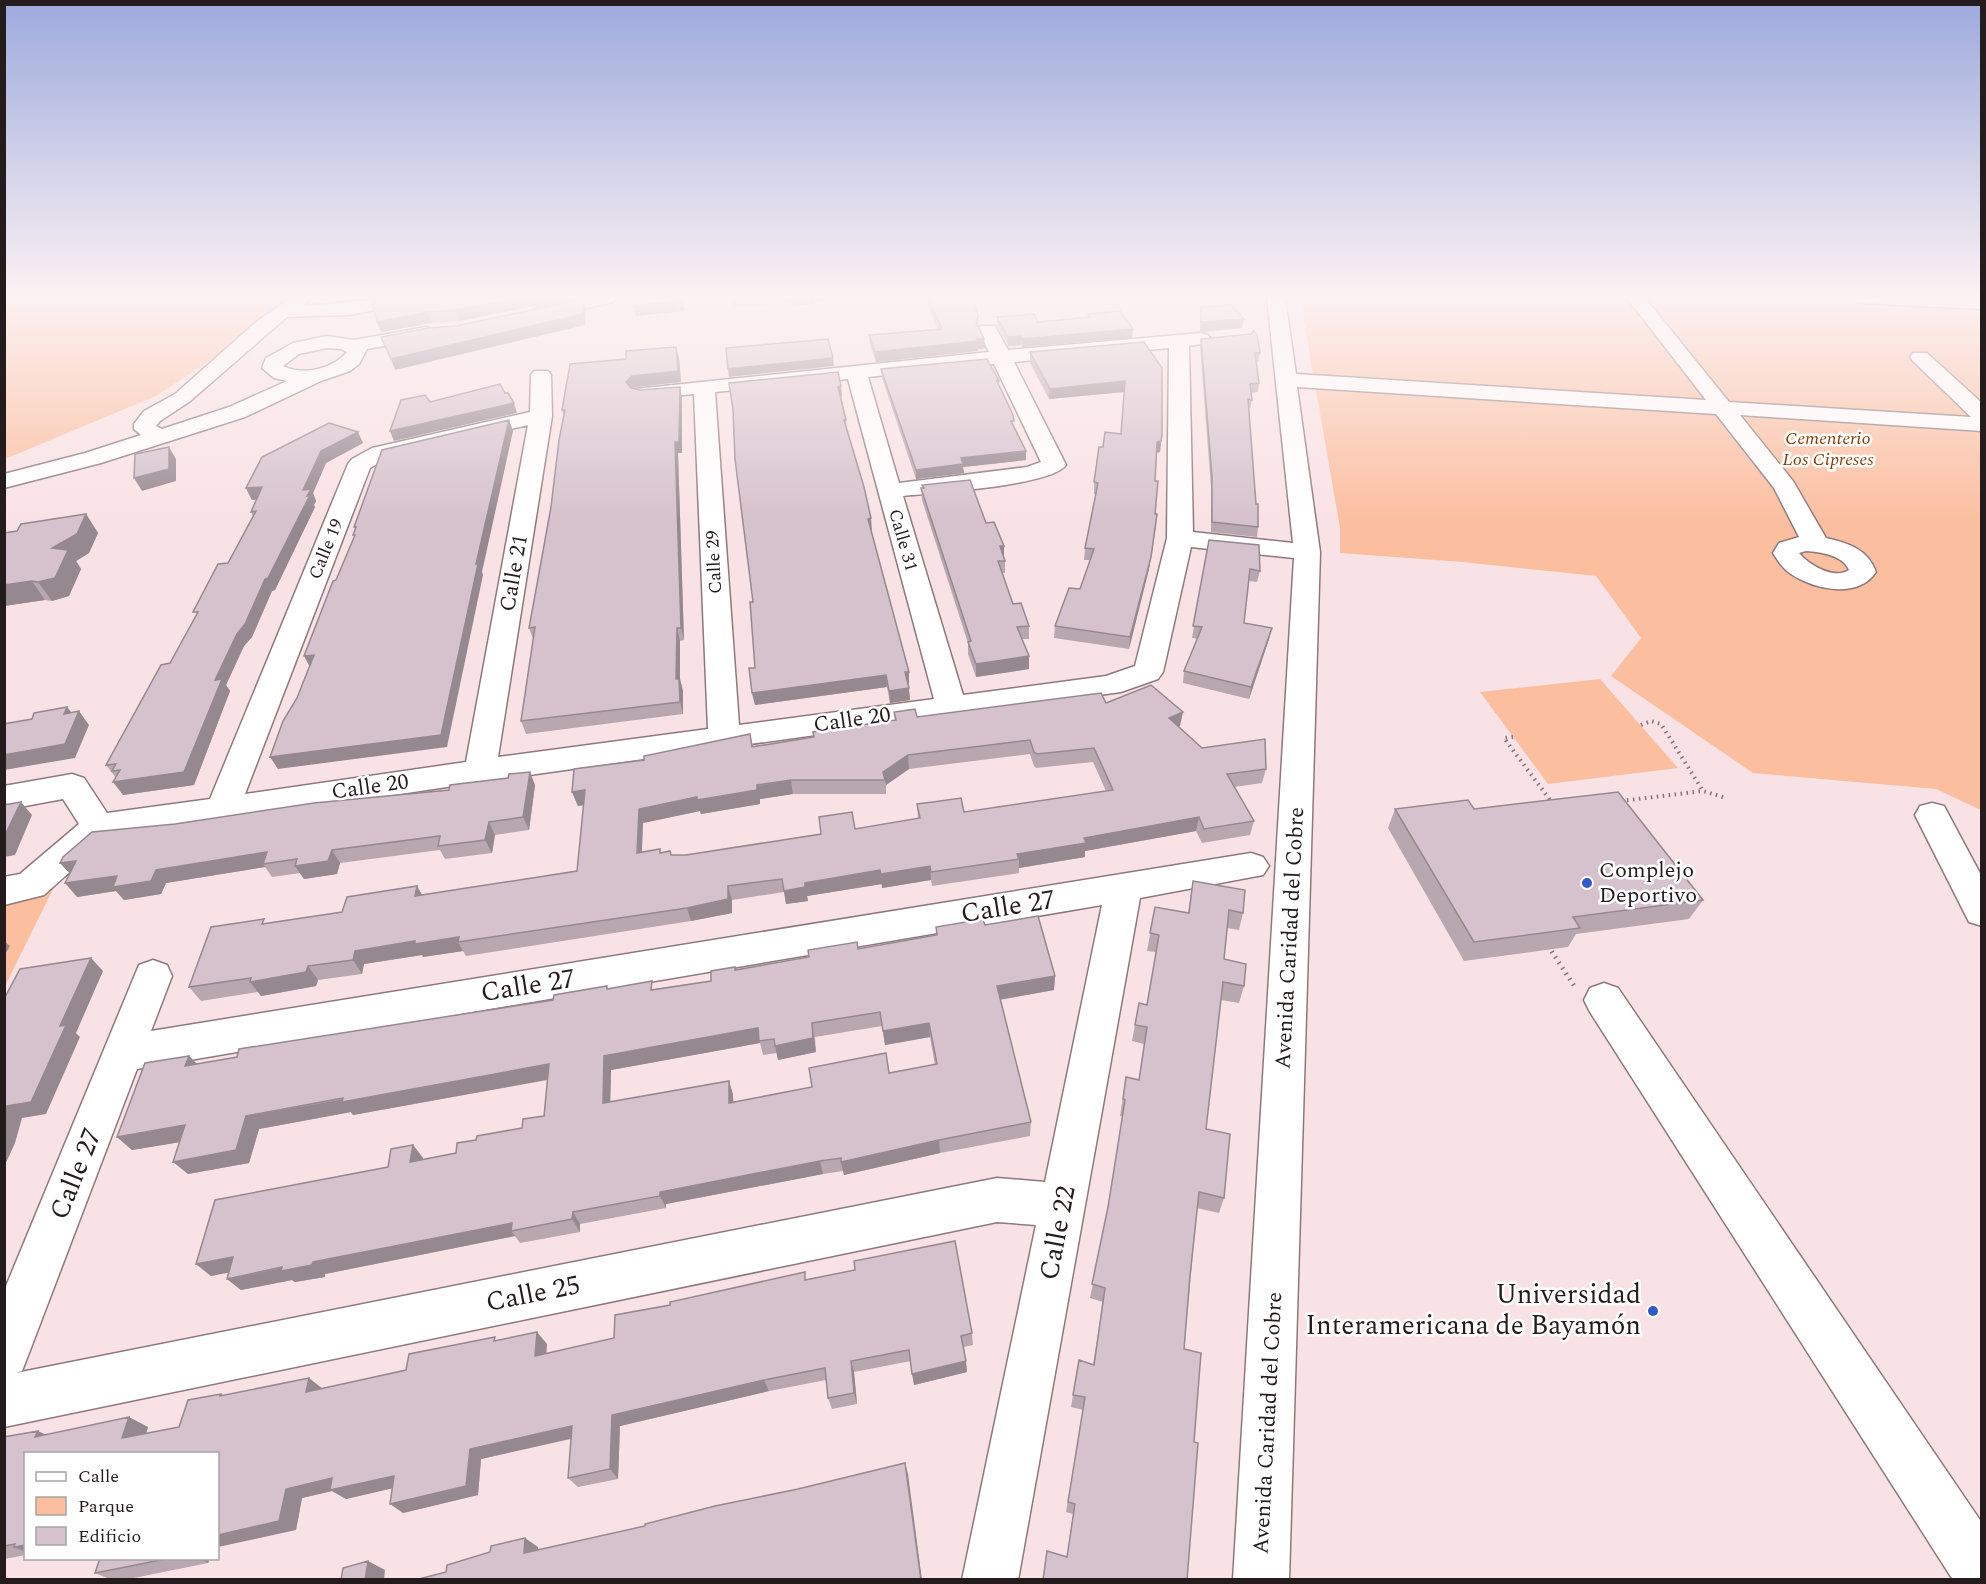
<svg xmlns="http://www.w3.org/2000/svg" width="1986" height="1584" font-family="Spectral,serif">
  <rect width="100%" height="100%" fill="#f9e2e5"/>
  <!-- green -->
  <path fill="#fbbfa0" d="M5,298H286L235,344L156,396L5,459Z
    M1300,298H1981V810L1936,789L1753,773L1611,676L1641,638L1596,576L1463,562L1340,553V528Z
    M1600,679L1678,768L1548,784L1480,692Z
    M66,863L5,986V877Z"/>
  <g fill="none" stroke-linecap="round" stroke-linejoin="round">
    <defs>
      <path id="minor" d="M290,298H310L303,306C342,304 382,296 421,298L418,302L412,303L349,315L287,317L189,402L160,421L156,426L162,429L229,407L287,381L274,378L262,368L266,358L293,343L327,336L354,340L426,327L433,329L436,333L433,337L426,339L367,349L359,364L350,371L321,381L245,417L101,463L4,488V474L85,453L141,435L134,429V424L144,411L175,394L256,322ZM327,348L341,349L347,352C333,369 303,376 283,366L299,354Z
        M582,298H616L613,302L542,318L535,316L533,312L535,308Z
        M1267,298H1285L1296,374L1706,400L1627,298H1645L1729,402L1971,417L1913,361L1910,357L1913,353H1927L1982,403V431L1740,415L1793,481L1826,538C1848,543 1868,549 1876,572C1858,599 1815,590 1791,574C1783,569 1778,561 1773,553L1779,543L1799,537L1774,488L1716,414L1297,387L1320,552L1289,1580H1233L1294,558L1191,547L1163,672L1158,679L1121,692L480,782L108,838L44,895L4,905V877L20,874L79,824L63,799L4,810V786L72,774L84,778L107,813L210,799L348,464L352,459L372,448L530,412L531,375L534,371H548L551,375L552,416L498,757L708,729L694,394L642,399L635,397L631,393L635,389L989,352L978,330L981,326H995L1008,350L1201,333L1208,335L1211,339L1208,343L1189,346L1193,532L1293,543ZM1169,348L1167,538L1135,666L1106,676L963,695L903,496C933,493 1051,486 1066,465L1014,362ZM994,364L1041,462L1027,467L899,483L868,377ZM848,379L934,699L739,725L715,392ZM528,425L466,762L245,794L370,468L388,458ZM1806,551C1820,552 1843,555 1849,570C1834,580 1809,565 1799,553Z
        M1854,298H1982V309L1863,303L1857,302Z
        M1932,803L1944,806L1982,877V926L1969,922L1915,815L1920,806Z
        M1251,853L1263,857L1269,866L1263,875L1140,898L1018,1580H962L1036,1225L997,1222L4,1427V1291L139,965L153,960L167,965L172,976L151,1031ZM1102,905L1045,1182L997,1178L16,1373L22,1371L29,1353L137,1069Z
        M1604,983L1618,988L1982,1523V1580H1953L1590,1012L1584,1000L1590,988Z"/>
    </defs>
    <!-- minor casing -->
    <use href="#minor" stroke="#8d797c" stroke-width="3"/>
    <!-- path-far1 -->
    <path stroke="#847577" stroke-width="4" stroke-dasharray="1.5 4.5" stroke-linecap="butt" d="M1641,725L1651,721L1661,724L1703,791
      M1513,737L1504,738L1553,804
      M1621,801L1703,791L1723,797"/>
    <!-- path -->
    <path stroke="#847577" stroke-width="4.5" stroke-dasharray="1.5 5" stroke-linecap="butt" d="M1548,946L1575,987"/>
    <!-- minor -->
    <use href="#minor" fill="#fff" fill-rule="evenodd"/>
  </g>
  <!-- wall -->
  <path fill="#b8a7af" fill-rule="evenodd" d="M393,298H576L459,321L432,323L381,332L377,322Z
    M732,298H883L815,301V304L793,306V303L733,307Z
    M924,298H974L978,317V326L984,339L985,348L978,349V351L876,362L870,345L869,335L938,329Z
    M1201,307L1242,328L1200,332V316Z
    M1088,314L1133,329L1132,338L1022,347L1021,345L1008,346L997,325V317L1038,322L1088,317Z
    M1201,339L1260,353L1258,362H1256L1259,383L1258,392L1251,393L1252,400L1250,409L1249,408L1256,504L1258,527L1257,537L1211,532V487L1200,347Z
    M1144,342L1162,435L1160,452L1157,453L1155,481L1156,526L1149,569L1129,649L1054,638L1055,626L1080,589L1090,560H1084L1085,548L1096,494H1094V482L1103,447L1121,434L1124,392L1049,399L1030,363V352Z
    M679,357L681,382L635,387L633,389L682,397V453H678L684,640L680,641V679L683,691V714L526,734L521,721L533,639L529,628L551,507L564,417L562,410Z
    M881,369L999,381V385L1026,460L963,467L964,473L916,479L882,378Z
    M729,383L842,396L841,397L846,420L847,431L871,518V530L909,672V683L908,684L910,700L890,703L887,687L755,705L752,693L755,668L753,602L733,410Z
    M363,443L326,463L313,493L316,501L314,505L315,507L275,590L272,591L252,637L244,646L226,685L230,691L194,785L123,795L116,778L106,765L170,663L195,617L228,563L253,516L251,512L256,499L252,500L246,488Z
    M922,485L986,523L1005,561V573H1002L1013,604L1029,626V639H1022L1029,669L976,677L968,654V643L922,500L921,488H922Z
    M86,514L98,533L89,553L76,561L81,569L69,596L52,601L45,600L4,606V533L17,531Z
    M1209,540L1260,571L1257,582L1249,581L1244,623L1269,639L1249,699L1183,683L1184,671L1198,639L1192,638Z
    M1106,703L1180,726L1179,727L1202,748L1266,769L1262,783L1234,787L1254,821L1250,835L1202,843L1196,831L1085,851V857L1019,868V873L932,886L931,880L882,888V884L807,896L808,901L786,904L784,892L732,900V913L691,921L466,956L463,951L423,957L422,955L364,964L362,974L318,980L316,986L261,996L258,992L201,1001L189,987L267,923L342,912L417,886L422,895L577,871L584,805L578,806L572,792L644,760L750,734L753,746L814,737L895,720L894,712L917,717ZM1030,754L1034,766L1036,768L1093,762L1106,791L964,812L917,804L918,819L686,855H672L661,853L642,852L643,823L700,811L701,814L760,804V799L793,794H886V785L909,769Z
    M535,785L529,830L495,835L492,853L445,859L440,850L340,863L337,874L304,879L300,873L272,877L265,867L166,883L161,894L124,900L116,891L77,897L70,873L60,863L175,824Z
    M1395,809H1474L1703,900L1689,919L1576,934L1568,947L1464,961L1388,828Z
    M1193,881L1243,913L1239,930L1227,928L1224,959L1244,986L1239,1003L1221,1000L1206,1129L1224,1198L1219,1213L1197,1208L1184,1349L1194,1442L1043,1580L1067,1556L1073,1514L1066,1512L1083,1410L1071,1407L1079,1360L1093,1365L1103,1302L1090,1298L1108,1209L1123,1116H1120L1126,1077L1139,1080L1144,1044L1132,1041L1139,1003L1147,1005L1156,952L1147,951L1155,907L1188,913Z
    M985,925L1055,976L1054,990L1000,1000L1031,1122L1030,1136L940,1153L844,1175L843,1171L823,1174L666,1204V1208L580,1224V1232L520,1243L515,1236L325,1274V1277L295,1282L292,1280L241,1290L227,1279L228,1272L211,1276L196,1264L388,1167L413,1145L423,1158V1160L456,1153L476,1140L522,1128L544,1116L548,1080L353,1115L351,1112L259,1129L249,1163L188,1174L180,1142L132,1150L117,1137L189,1056L197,1064L553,1000L609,988L655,989L711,981L735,970L936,936V927ZM882,1026L885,1045L930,1037L935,1065L733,1102V1095L729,1081L610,1102L611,1070L760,1043L763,1055L777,1053L778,1060L816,1052L815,1037Z
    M807,1279L972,1333L973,1345L964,1347L967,1372L914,1385L911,1361L854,1372L857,1404L832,1409L828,1398L826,1380L769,1391L620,1426L618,1479L578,1487L568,1478L571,1439L481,1459L478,1495L403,1513L392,1488L346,1499L332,1491L302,1498L296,1530L26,1454V1555L4,1559V1437L148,1427L146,1434L179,1427L221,1394L224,1395L323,1388L406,1370L498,1340L547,1344L546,1354L614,1338Z
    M100,1558H210L208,1563L124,1580H112L95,1573Z"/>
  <!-- shaded-wall -->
  <path fill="#96888f" d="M520,298H576L459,321L455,310Z
    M683,298L684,311L636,316L634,306Z
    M792,298H815V304L793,306Z
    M583,299L586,310L585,325L395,370L391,359Z
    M428,312L432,323L381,332L377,322Z
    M1244,319L1242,328L1200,332L1201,322Z
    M1133,329L1132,338L1022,347V339Z
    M1021,336V345L1008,346V337Z
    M977,339H984L985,348L978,349V351L876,362L875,352Z
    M676,347L679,357L681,382L635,387L629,393L626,382L632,376Z
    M833,358L834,366L729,377L728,369Z
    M1125,381L1124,392L1049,399L1050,389Z
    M841,386L842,396L839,397L838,387Z
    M680,387L682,397V453H678L684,640L681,628L675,442Z
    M514,403L517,413L394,441L390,431Z
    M509,420L513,431L482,572L483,575L447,747L278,769L270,757L476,564Z
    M358,432L363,443L326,463L313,493L316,501L314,505L315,507L275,590L272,591L252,637L244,646L226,685L230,691L194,785L123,795L113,782L215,680L321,451Z
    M1161,441L1160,452L1156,453L1157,442Z
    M169,447L176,459V481L142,491L134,478Z
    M1026,451V460L963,467L964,473L916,479V470L961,458Z
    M262,487L268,498L252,500L246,488Z
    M86,514L98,533L89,553L76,561L81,569L69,596L52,601L38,582L52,548Z
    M1157,514L1149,569L1129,649L1130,637Z
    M871,518L872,530H869L868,519Z
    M1000,546H1004V558Z
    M32,581L45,600L4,606V585Z
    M677,628L680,641V679L683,691V714L680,702L676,679Z
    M1272,628L1269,639L1249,699L1251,687Z
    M314,655L311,669L304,656Z
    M1029,656V669L976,677V664Z
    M905,672H909V683L906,684Z
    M886,675L887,687L755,705L752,693Z
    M909,688L910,700L890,703L889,691Z
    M67,707L76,718L79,711L89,725L75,758L4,770V755L64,714Z
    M1183,712L1180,726L1167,732L1169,718Z
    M908,755L909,769L886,785L883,772Z
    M530,772L535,785L529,830L523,817Z
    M791,780L793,794L760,799V804L701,814L700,811L643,823L641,867L637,853L639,809L697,797Z
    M585,790L590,804L578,806L572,792Z
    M21,802L32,815L15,855L4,857V837Z
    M1199,817L1196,831L1085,851V857L1019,868V859L1017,854L1084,838Z
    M489,822L495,835L492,853L485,840Z
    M332,850L340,863L337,874L304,879L295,866Z
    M267,852L263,864L265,867L166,883L161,894L124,900L116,891L77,897L65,883L156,870Z
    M76,861L72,876L60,863Z
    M930,866L931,880L882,888L881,874Z
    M880,870L882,884L807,896L808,901L786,904L784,891L805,883Z
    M417,886L425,900L415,896Z
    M728,886L732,900V913L691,921L687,908Z
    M459,937L458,942L463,951L423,957L422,955L364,964L362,974L353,960L355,951L415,941Z
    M4,941L10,946L4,956Z
    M91,958L103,971L76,1033L80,1037L46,1114L22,1118L15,1143L4,1167V1114L7,1106L60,1026Z
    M308,966L318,980L316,986L261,996L250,982Z
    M1055,976L1054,990L997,1000V986Z
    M812,1023L816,1052L778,1060L775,1046Z
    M929,1023L930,1037L885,1045L883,1031Z
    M758,1028L760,1043L611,1070L610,1116L603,1103L604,1056Z
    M189,1056L202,1069L185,1066Z
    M549,1064L556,1078L353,1115L351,1112L259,1129L249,1163L188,1174L173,1162L246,1116Z
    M729,1081L733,1095L734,1116L729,1103Z
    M185,1125L199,1139L132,1150L117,1137Z
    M939,1140L940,1153L844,1175L841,1162Z
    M413,1145L423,1158L420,1175L410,1162Z
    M820,1161L823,1174L666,1204V1208L660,1196V1192Z
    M573,1212L580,1224V1232L572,1219Z
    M512,1223L511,1231L515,1236L325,1274V1277L295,1282L292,1280L241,1290L227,1279Z
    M233,1257L247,1269L211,1276L196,1264Z
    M537,1332L547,1344L545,1367L535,1356Z
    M851,1361L854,1372L857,1404L854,1393Z
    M966,1361L967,1372L914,1385L912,1374Z
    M309,1378L323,1389L306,1392Z
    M764,1380L769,1391L620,1426L618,1479L610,1469L612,1415Z
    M129,1417L148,1427L142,1448L122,1438Z
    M572,1426L582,1436L481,1459L478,1495L403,1513L390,1504L470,1449Z
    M38,1431L59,1441L35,1437Z
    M905,1463L908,1474L922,1580H921Z
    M394,1476L407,1485L346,1499L332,1491L302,1498L296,1530L218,1547V1535L286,1489L332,1478Z
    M525,1538L538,1547L537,1562L524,1553Z
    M26,1545V1552L14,1547Z
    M198,1558H210L208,1563Z
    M368,1561L385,1570L384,1580H365Z"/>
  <!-- building -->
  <path fill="#d6c2cc" stroke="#96888f" stroke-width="1.5" fill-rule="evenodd" d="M393,298H520L455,310L428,312L377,322L372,302Z
    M634,298H681L682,300L634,306Z
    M928,298H974L978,317L976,322L984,339H977L978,341L875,352L869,335L942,329Z
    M583,299V314L391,359L381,337L428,328L456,326Z
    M1231,305L1244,319L1201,322V307Z
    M1120,311L1133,329L1022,339L1021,336L1008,337L997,317L1034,314L1038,322L1090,317L1088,314Z
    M1254,331L1257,334L1260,353H1255L1259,383L1250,384L1252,400L1248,399L1256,504H1258V527L1212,522V477L1201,339L1251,334Z
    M828,339L833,358L728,369L726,348Z
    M1144,342L1162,368V435L1161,441L1157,442L1155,481H1158L1155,514H1157L1151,557L1130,637L1055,626L1069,588L1080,589L1094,549L1085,548L1098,483L1094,482L1099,447H1103L1105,432L1121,434L1125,381L1050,389L1030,352Z
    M676,347L678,371L632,376L626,382L631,388L640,390L680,387L679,442H675L681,628H677L676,679H679L680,702L521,721L535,627L529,628L551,507L559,440L565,410H562L570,364L626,359V351Z
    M987,359L999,381H997L1013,415L1014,421H1011L1026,451L961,458L963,464L916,470L881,369Z
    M838,372L841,386L838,387L846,420H844L864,487L871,518L868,519L909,672H905L909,688L889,691L886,675L752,693L749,668H755L750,602H753L735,459L733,410L729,383Z
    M500,384L505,393H508L514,403L390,431L401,400L425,395L430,402Z
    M509,420L476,564H478L441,735L270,757L283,721L297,698L314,655L304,656L333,581L336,580L355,535H353L356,527H354L382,450Z
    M329,423L358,432L321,451L303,490L311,489L307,496L310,495L268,578L265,579L245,624L237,634L215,680L222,679L184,772L113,782L120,770L112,771L116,764L106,765L161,665L170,663L198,612H193L218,564L228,563L256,511L251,512L262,487L246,488L262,457Z
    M169,447V469L134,478L135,454Z
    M970,480L986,523L994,522L1004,546H1000L1005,561H998L1013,604L1021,603L1029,626L1017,627L1029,656L976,664L968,642L971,641L921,488H924L922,485Z
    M86,514L77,534L52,548L68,550L55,578L38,582L32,581L4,585V533L17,531L21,524Z
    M1209,540L1259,545L1260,571L1250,569L1244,623L1272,628L1251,687L1184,671L1202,627L1193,626Z
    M1151,685L1183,712L1169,718L1202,748L1265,739L1266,769L1227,774L1254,821L1204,829L1199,817L1084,838L1086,843L1017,854L1019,859L931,872L930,866L881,874L880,870L805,883V887L784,891L782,879L728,886V899L687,908L458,942L459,937L415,944V941L355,951L353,960L308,966L306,972L250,982L251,978L189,987L211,927L264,919L262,924L342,912L347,897L417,886L415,896L577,871L585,790L572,792L574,769L644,760V756L750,734L752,747L814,737L813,732L896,720L894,712L915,709L917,717L1101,693L1106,703ZM1030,740L1034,752L1037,754L1094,748L1113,790L964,812L961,798L933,802L917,804L920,818L855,829L852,812L819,817L821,834L686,855H671L670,851L660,853V849L637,853L639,809L697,797V800L757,790V785L791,780H885L883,772L908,755Z
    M67,707L64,714L79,711L65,744L4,755V724L32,719L34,713Z
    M530,772L523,817L489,822L485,840L438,846L440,836L332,850L328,861L295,866L297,859L263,864L267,852L156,870L151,881L113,887L117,876L65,883L76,861L60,863L63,857L92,832L175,824L314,803L449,790L450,785L508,778L509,774Z
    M1618,792L1703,900L1573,917L1580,928L1474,942L1395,809L1468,800L1474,809Z
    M21,802L4,837V805Z
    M1193,881L1245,890L1243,913L1229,910L1224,959L1246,964L1244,986L1223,982L1206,1129L1230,1134L1224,1198L1199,1192L1190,1276L1184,1349L1201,1353L1194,1442L1198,1443L1187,1580H1043L1047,1551L1067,1557L1075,1504L1068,1502L1085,1397L1073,1395L1079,1360L1094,1365L1105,1288L1092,1284L1108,1207L1125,1100L1123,1099L1126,1077L1139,1080L1147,1027L1135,1025L1139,1003L1147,1005L1159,935L1150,933L1155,907L1189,913Z
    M1038,916L1055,976L997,986L1031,1122L939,1140L841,1162V1158L820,1161L660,1192V1196L573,1212L572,1219L511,1231L512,1223L313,1262L312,1265L281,1271L282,1267L227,1279L233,1257L196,1264L215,1200L388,1167L391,1149L413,1145L410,1162L456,1153L457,1143L476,1140L477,1136L522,1128L523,1119L544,1116L549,1064L342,1102L343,1098L246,1116L236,1150L173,1162L185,1125L117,1137L145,1063L189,1056L185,1066L237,1057L239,1049L553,1000L554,995L607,986V989L652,981L651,990L711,981V971L735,967V970L809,957L808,950L857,942L858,949L937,935L936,927L983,919L985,925ZM880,1012L883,1031L929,1023L937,1064L889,1073L886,1053L809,1068L812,1087L729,1103V1081L603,1103L604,1056L758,1028L759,1041L774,1039L775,1046L813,1038L812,1023Z
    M91,958L60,1026L66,1025L31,1102L7,1106L4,1114V999L20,969Z
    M955,1241L972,1333L961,1336L966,1361L912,1374L909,1350L851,1361L854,1393L828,1398L825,1368L764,1380L612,1415L610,1469L568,1478L572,1426L470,1449L466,1486L390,1504L394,1476L330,1490L332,1478L286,1489L279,1521L218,1535V1454H26V1545L14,1547L15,1544L4,1546V1437L38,1431L35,1437L129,1417L122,1438L179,1427L188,1400L221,1394L220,1396L309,1378L306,1392L406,1370L409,1354L495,1337L494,1341L537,1332L535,1356L614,1338L615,1315L670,1305V1302L805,1272V1280L855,1270L854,1261Z
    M905,1463L921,1580H415L446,1572L447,1565L490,1552L491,1546L525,1538L524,1553L645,1526V1524L715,1506L798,1489Z
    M100,1558H171L95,1573Z
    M368,1561L365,1580H341L343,1568Z"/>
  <!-- sky -->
  <linearGradient id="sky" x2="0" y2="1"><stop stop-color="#9daadd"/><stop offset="0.57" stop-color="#fcf2f3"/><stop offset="1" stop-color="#fcf2f3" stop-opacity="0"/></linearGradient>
  <rect width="1986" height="520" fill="url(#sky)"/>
  <!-- markers -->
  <g fill="#3258c9" stroke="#fff" stroke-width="2">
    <circle cx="1587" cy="883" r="6"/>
    <circle cx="1653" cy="1311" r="6"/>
  </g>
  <g text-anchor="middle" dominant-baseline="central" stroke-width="5" stroke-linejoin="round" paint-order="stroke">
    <!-- far-park labels -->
    <g font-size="18" font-style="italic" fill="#883b03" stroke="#fff">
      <text x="1828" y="438">Cementerio<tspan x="1828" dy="21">Los Cipreses</tspan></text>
    </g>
    <!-- far-street labels -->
    <g font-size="18" fill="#231b1c" stroke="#fff">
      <text transform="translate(903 540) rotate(74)">Calle 31</text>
      <text transform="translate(326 549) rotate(-68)">Calle 19</text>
      <text transform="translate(714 562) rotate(-93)">Calle 29</text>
    </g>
    <!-- street labels -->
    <g font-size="22" fill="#231b1c" stroke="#fff">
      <text transform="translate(514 573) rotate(-80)">Calle 21</text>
      <text transform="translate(852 720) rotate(-8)">Calle 20</text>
      <text transform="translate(370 787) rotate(-8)">Calle 20</text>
      <text transform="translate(1290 938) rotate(-87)">Avenida Caridad del Cobre</text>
      <text transform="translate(1268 1423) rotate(-87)">Avenida Caridad del Cobre</text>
    </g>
    <!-- poi labels -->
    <g font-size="22" fill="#231b1c" stroke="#fff" text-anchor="start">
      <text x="1599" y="870">Complejo<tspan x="1599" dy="25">Deportivo</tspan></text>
    </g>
    <!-- near-street labels -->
    <g font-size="27" fill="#231b1c" stroke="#fff">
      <text transform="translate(1008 907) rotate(-9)">Calle 27</text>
      <text transform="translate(528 986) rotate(-9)">Calle 27</text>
      <text transform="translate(76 1174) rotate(-68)">Calle 27</text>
      <text transform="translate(1058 1233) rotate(-79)">Calle 22</text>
      <text transform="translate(533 1294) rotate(-11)">Calle 25</text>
    </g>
    <!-- near-poi labels -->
    <g font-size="27" fill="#231b1c" stroke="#fff" text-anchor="end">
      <text x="1641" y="1295">Universidad<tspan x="1641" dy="31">Interamericana de Bayamón</tspan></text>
    </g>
  </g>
  <!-- border -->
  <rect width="1986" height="1584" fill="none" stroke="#231b1c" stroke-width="12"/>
  <!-- legend -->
  <rect x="24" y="1452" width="195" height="108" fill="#ffffff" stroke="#a7a4a4" stroke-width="1.5"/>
  <rect x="36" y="1472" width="30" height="9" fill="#ffffff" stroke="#a7a4a4" stroke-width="1.5"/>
  <text x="78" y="1482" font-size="18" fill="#231b1c">Calle</text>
  <rect x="36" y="1497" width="30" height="18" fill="#fbbfa0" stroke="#a7a4a4" stroke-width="1.5"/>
  <text x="78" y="1512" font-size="18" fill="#231b1c">Parque</text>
  <rect x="36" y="1527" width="30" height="18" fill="#d6c2cc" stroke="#a7a4a4" stroke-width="1.5"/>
  <text x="78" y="1542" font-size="18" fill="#231b1c">Edificio</text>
</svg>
